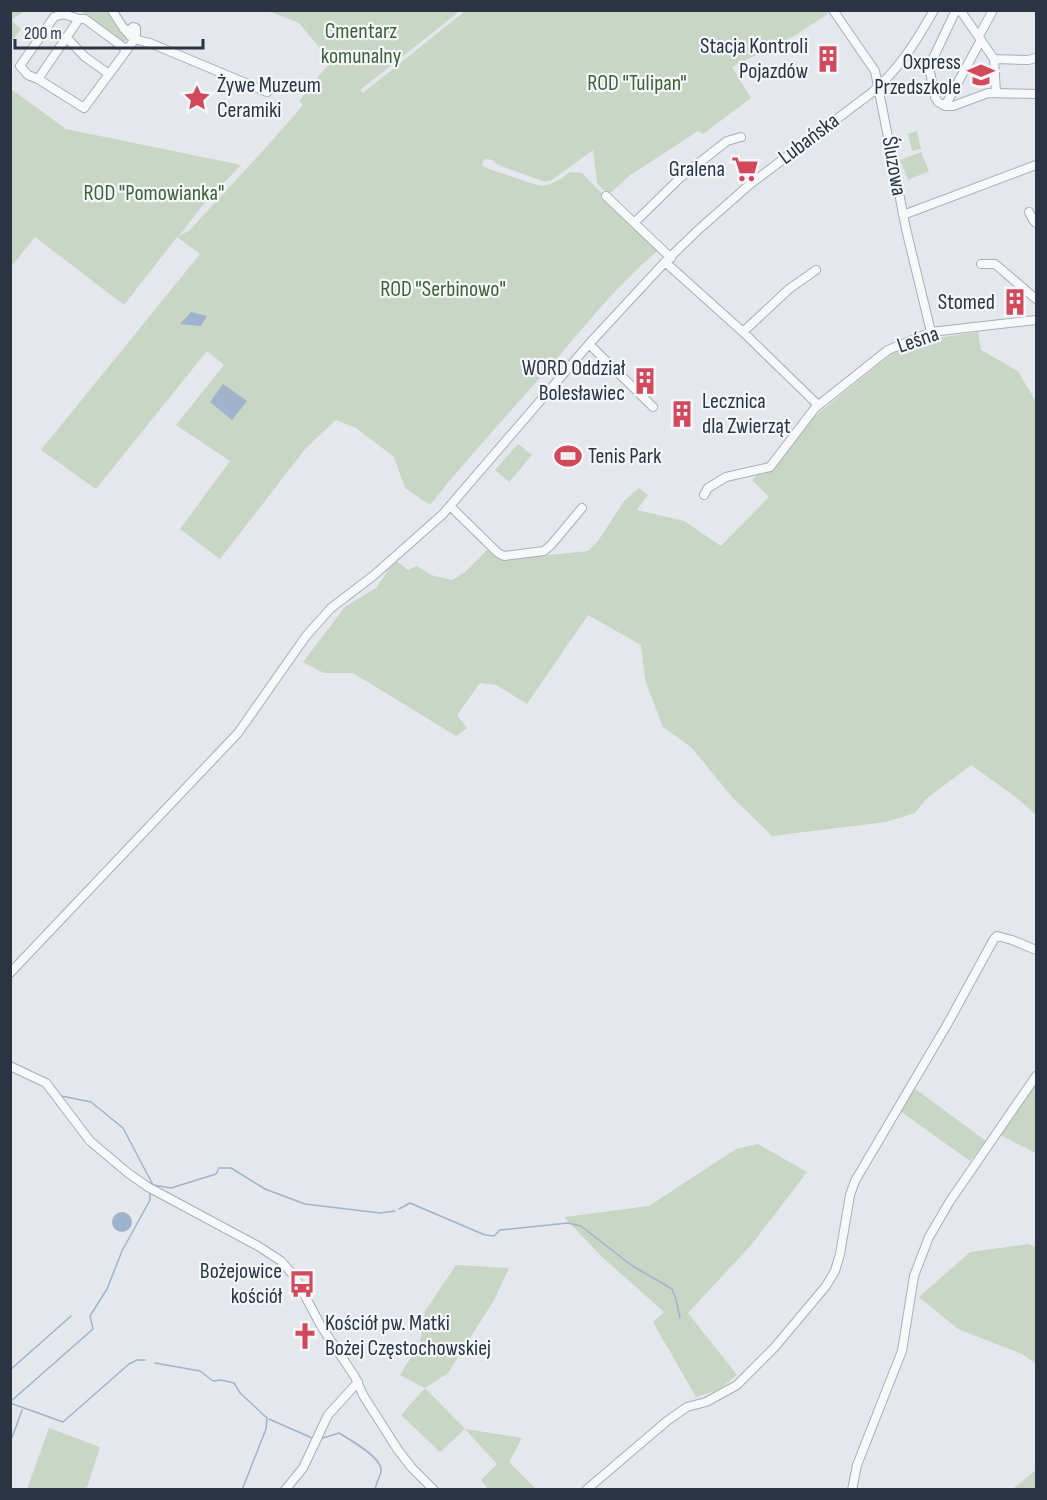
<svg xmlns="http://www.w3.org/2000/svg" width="1047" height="1500" font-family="'Sofia Sans Condensed',sans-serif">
  <rect width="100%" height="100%" fill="#e4e7ec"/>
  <!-- green -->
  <path fill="#c9d6c5" d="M11,10L25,11L11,20L21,29L11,43Z
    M826,10L828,14L794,36L732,67L751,98L703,134L698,131L629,176L608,195L597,183L593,150L552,180L545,182L496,164L494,161L488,159L484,160L482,165C492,171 502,173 513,177C541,186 544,192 570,172L582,173C607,200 635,223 660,249C620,282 587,323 553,363C512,410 469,456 430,505L405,488L394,457L356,428L336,420L306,448L220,559L180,529L230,461L176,425L224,365L207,351L96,489L41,450L200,254L177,237L124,305L35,237L11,267V89L66,129L241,165L202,206L179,236L190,230C228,188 267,148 303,105L299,101L331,61L299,23L268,11H460L360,90L363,93L465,11Z
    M80,11H113L130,36L122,44L94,23Z
    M917,131L921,149L912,151L908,134Z
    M921,152L929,171L908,180L900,160Z
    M978,332L981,350L1018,371L1036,402V815L1017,798L971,765L926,799L915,813L886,822L772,836L732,797L691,747L663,727L645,680L641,645L588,615L527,704L496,685L480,683L457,715L467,728L456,736L353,673H324L303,662L345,607L376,588L395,560L408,570L417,566L431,575L452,580L464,573L487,550L500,560L588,551L598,541L624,501L639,488L648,495L637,510L684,521L721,546L769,497L752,480L809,421L894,352L937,338Z
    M518,444L532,455L509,482L495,470Z
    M1036,1084V1153L1000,1135Z
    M914,1088L986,1141L970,1161L900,1111Z
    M758,1144L807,1172L752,1244L688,1313L737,1375L718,1390L696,1397L653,1322L664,1312L601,1256L564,1217L649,1206L736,1149Z
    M1028,1244L1036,1247V1361L1035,1363L1022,1354L958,1329L919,1297L970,1252Z
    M456,1265L509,1268L494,1300L448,1373L425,1388L465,1429L522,1438L509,1462L536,1489H488L481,1480L497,1464L465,1429L440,1452L401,1415L425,1388L400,1375L420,1343L425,1311Z
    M49,1428L100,1447L87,1487L82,1489H27Z
    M1036,1470V1489H1013Z"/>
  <!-- water -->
  <path fill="#9fb4cc" d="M191,312L207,316L201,326L180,324Z
    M223,384L247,401L232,420L210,402Z
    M112 1222a10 10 0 1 1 20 0a10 10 0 1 1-20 0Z"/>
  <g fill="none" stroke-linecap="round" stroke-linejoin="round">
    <!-- stream -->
    <path stroke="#9fb4cc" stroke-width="1.5" d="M61,1096L91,1102L123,1128L153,1185L171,1188L216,1174L219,1168H231L265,1189L305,1204L380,1213L395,1211
      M399,1209L410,1203L485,1235L494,1236L500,1230L568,1223L581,1226L631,1265L672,1289L676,1299L680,1318
      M155,1363L200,1371L213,1381L221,1380L234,1383L240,1393L267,1418L266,1429L242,1490
      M10,1370L71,1316
      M10,1402L93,1329L90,1316L107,1289L122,1251L150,1200V1193
      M10,1403L63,1422L129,1364L137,1360H145
      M269,1419L312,1438
      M320,1439L339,1433C349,1439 383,1458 381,1471C380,1477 376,1483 375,1490
      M10,1443L22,1410"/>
    <defs>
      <path id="minor" d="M112,10C124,29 127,39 150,43L267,92
        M833,10L875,71L906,229L931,332
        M960,10L994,59L1028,60L1036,58
        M124,29L128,31L133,27L136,28V34L130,36
        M979,36L993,10
        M66,37L85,57L109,74
        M127,50L85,19H79L38,79L84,108L135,39
        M994,59L996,93
        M38,79L28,75L20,66L54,17L63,14L79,19
        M945,106L938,102L935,97L929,67L956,10
        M945,106H953L988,93L1036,94
        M945,106L981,40
        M606,196L671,258
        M1029,212L1033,220L1036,223
        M903,215L1036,165
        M635,222L681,177L727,141L741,137
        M665,262L743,332L818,405
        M981,264H995L1036,299
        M743,332L789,289L816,270
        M589,344L653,407
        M704,495L708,488L726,477L770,467L815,408L888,350L931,332L1036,320
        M450,506L498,553L504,556L544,551L551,545L582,508
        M10,973L238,733L306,636L331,608L373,576L443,514L589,344L665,262L697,231L749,185L870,94C898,71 916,42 934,10
        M10,1066L46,1083L90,1141L128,1173L148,1187L258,1246L281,1261L295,1277L321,1326L355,1377L363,1395L398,1450L412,1468L434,1490
        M285,1490L303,1468L328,1415L358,1382
        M586,1490L667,1421L687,1407L706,1402L737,1385L774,1348L826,1286L835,1271L840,1254L850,1195L855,1181L948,1023L994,939L997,936L1012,940L1036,950
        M852,1490L857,1465L902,1351L914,1276L929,1237L950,1201L1036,1076"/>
    </defs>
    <!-- minor casing -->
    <use href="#minor" stroke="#a9aeb7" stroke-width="10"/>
    <!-- minor -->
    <use href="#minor" stroke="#f7f8fa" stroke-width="8"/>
  </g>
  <!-- icons -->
  <defs>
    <symbol id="building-bare" viewBox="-9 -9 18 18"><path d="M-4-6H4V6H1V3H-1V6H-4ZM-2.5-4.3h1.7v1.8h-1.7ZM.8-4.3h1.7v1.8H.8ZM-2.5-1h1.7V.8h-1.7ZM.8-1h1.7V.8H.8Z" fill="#d1495b" stroke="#f4f6f9" stroke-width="2.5" paint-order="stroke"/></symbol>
    <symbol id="school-bare" viewBox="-9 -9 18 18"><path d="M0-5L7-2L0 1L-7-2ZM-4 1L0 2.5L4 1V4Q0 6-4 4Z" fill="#d1495b" stroke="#f4f6f9" stroke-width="2.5" paint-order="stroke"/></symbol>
    <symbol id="sight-bare" viewBox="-9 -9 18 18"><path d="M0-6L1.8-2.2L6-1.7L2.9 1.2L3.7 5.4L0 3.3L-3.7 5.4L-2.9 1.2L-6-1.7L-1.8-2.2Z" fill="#d1495b" stroke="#f4f6f9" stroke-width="2.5" paint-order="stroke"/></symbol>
    <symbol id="supermarket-bare" viewBox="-9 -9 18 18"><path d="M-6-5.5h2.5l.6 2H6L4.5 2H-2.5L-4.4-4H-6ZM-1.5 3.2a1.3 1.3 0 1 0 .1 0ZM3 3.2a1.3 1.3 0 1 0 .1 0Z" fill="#d1495b" stroke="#f4f6f9" stroke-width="2.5" paint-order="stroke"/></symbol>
    <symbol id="stadium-bare" viewBox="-9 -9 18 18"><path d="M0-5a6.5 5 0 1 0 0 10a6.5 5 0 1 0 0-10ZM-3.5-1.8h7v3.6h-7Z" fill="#d1495b" stroke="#f4f6f9" stroke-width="2.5" paint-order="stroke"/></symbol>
    <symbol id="bus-bare" viewBox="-9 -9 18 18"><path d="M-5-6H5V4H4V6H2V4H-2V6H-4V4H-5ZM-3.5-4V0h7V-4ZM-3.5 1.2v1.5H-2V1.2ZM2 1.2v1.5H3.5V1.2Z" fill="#d1495b" stroke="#f4f6f9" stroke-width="2.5" paint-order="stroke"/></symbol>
    <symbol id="church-bare" viewBox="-9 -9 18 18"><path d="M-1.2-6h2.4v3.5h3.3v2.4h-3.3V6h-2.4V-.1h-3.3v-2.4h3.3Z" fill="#d1495b" stroke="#f4f6f9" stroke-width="2.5" paint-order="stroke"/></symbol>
  </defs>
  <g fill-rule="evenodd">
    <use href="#building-bare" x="809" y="40" width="38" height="38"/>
    <use href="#school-bare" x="962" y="56" width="38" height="38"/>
    <use href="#sight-bare" x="178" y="79" width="38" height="38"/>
    <use href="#supermarket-bare" x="726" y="150" width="38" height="38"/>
    <use href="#building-bare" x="996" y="283" width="38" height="38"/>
    <use href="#building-bare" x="626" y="362" width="38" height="38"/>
    <use href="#building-bare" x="663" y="395" width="38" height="38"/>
    <use href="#stadium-bare" x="549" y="437" width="38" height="38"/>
    <use href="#bus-bare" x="283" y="1265" width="38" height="38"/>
    <use href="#church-bare" x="286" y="1317" width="38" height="38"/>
  </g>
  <g text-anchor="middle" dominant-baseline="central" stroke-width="4.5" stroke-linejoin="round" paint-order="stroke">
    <!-- park labels -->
    <g font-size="22" fill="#3f6138" stroke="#f4f6f9">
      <text x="361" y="31">Cmentarz<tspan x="361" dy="25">komunalny</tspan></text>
      <text x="637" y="83">ROD "Tulipan"</text>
      <text x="154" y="193">ROD "Pomowianka"</text>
      <text x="443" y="289">ROD "Serbinowo"</text>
    </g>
    <!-- poi labels -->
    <g font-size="22" fill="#2b3445" stroke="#f4f6f9" text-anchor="end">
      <text x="808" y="46">Stacja Kontroli<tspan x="808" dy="25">Pojazdów</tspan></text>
      <text x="961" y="62">Oxpress<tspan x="961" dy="25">Przedszkole</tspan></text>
      <text x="217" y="85" text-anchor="start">Żywe Muzeum<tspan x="217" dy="25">Ceramiki</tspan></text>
      <text x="725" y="169">Gralena</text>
      <text x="995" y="302">Stomed</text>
      <text x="625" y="368">WORD Oddział<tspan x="625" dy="25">Bolesławiec</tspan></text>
      <text x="702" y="401" text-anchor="start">Lecznica<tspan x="702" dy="25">dla Zwierząt</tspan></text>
      <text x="588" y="456" text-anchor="start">Tenis Park</text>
      <text x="282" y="1271">Bożejowice<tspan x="282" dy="25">kościół</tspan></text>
      <text x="325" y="1323" text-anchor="start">Kościół pw. Matki<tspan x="325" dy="25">Bożej Częstochowskiej</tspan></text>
    </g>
    <!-- street labels -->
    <g font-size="22" fill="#2b3445" stroke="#f4f6f9">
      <text transform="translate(809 139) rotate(-37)">Lubańska</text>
      <text transform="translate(894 166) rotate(80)">Śluzowa</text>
      <text transform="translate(918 340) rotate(-19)">Leśna</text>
    </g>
  </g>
  <!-- border -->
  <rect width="1047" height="1500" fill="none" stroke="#2b3445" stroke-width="24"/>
  <!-- scale -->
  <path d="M15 39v9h188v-9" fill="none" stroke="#2b3445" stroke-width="3"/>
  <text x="24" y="39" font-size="18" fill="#2b3445" stroke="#f4f6f9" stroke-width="4.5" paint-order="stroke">200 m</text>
</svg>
